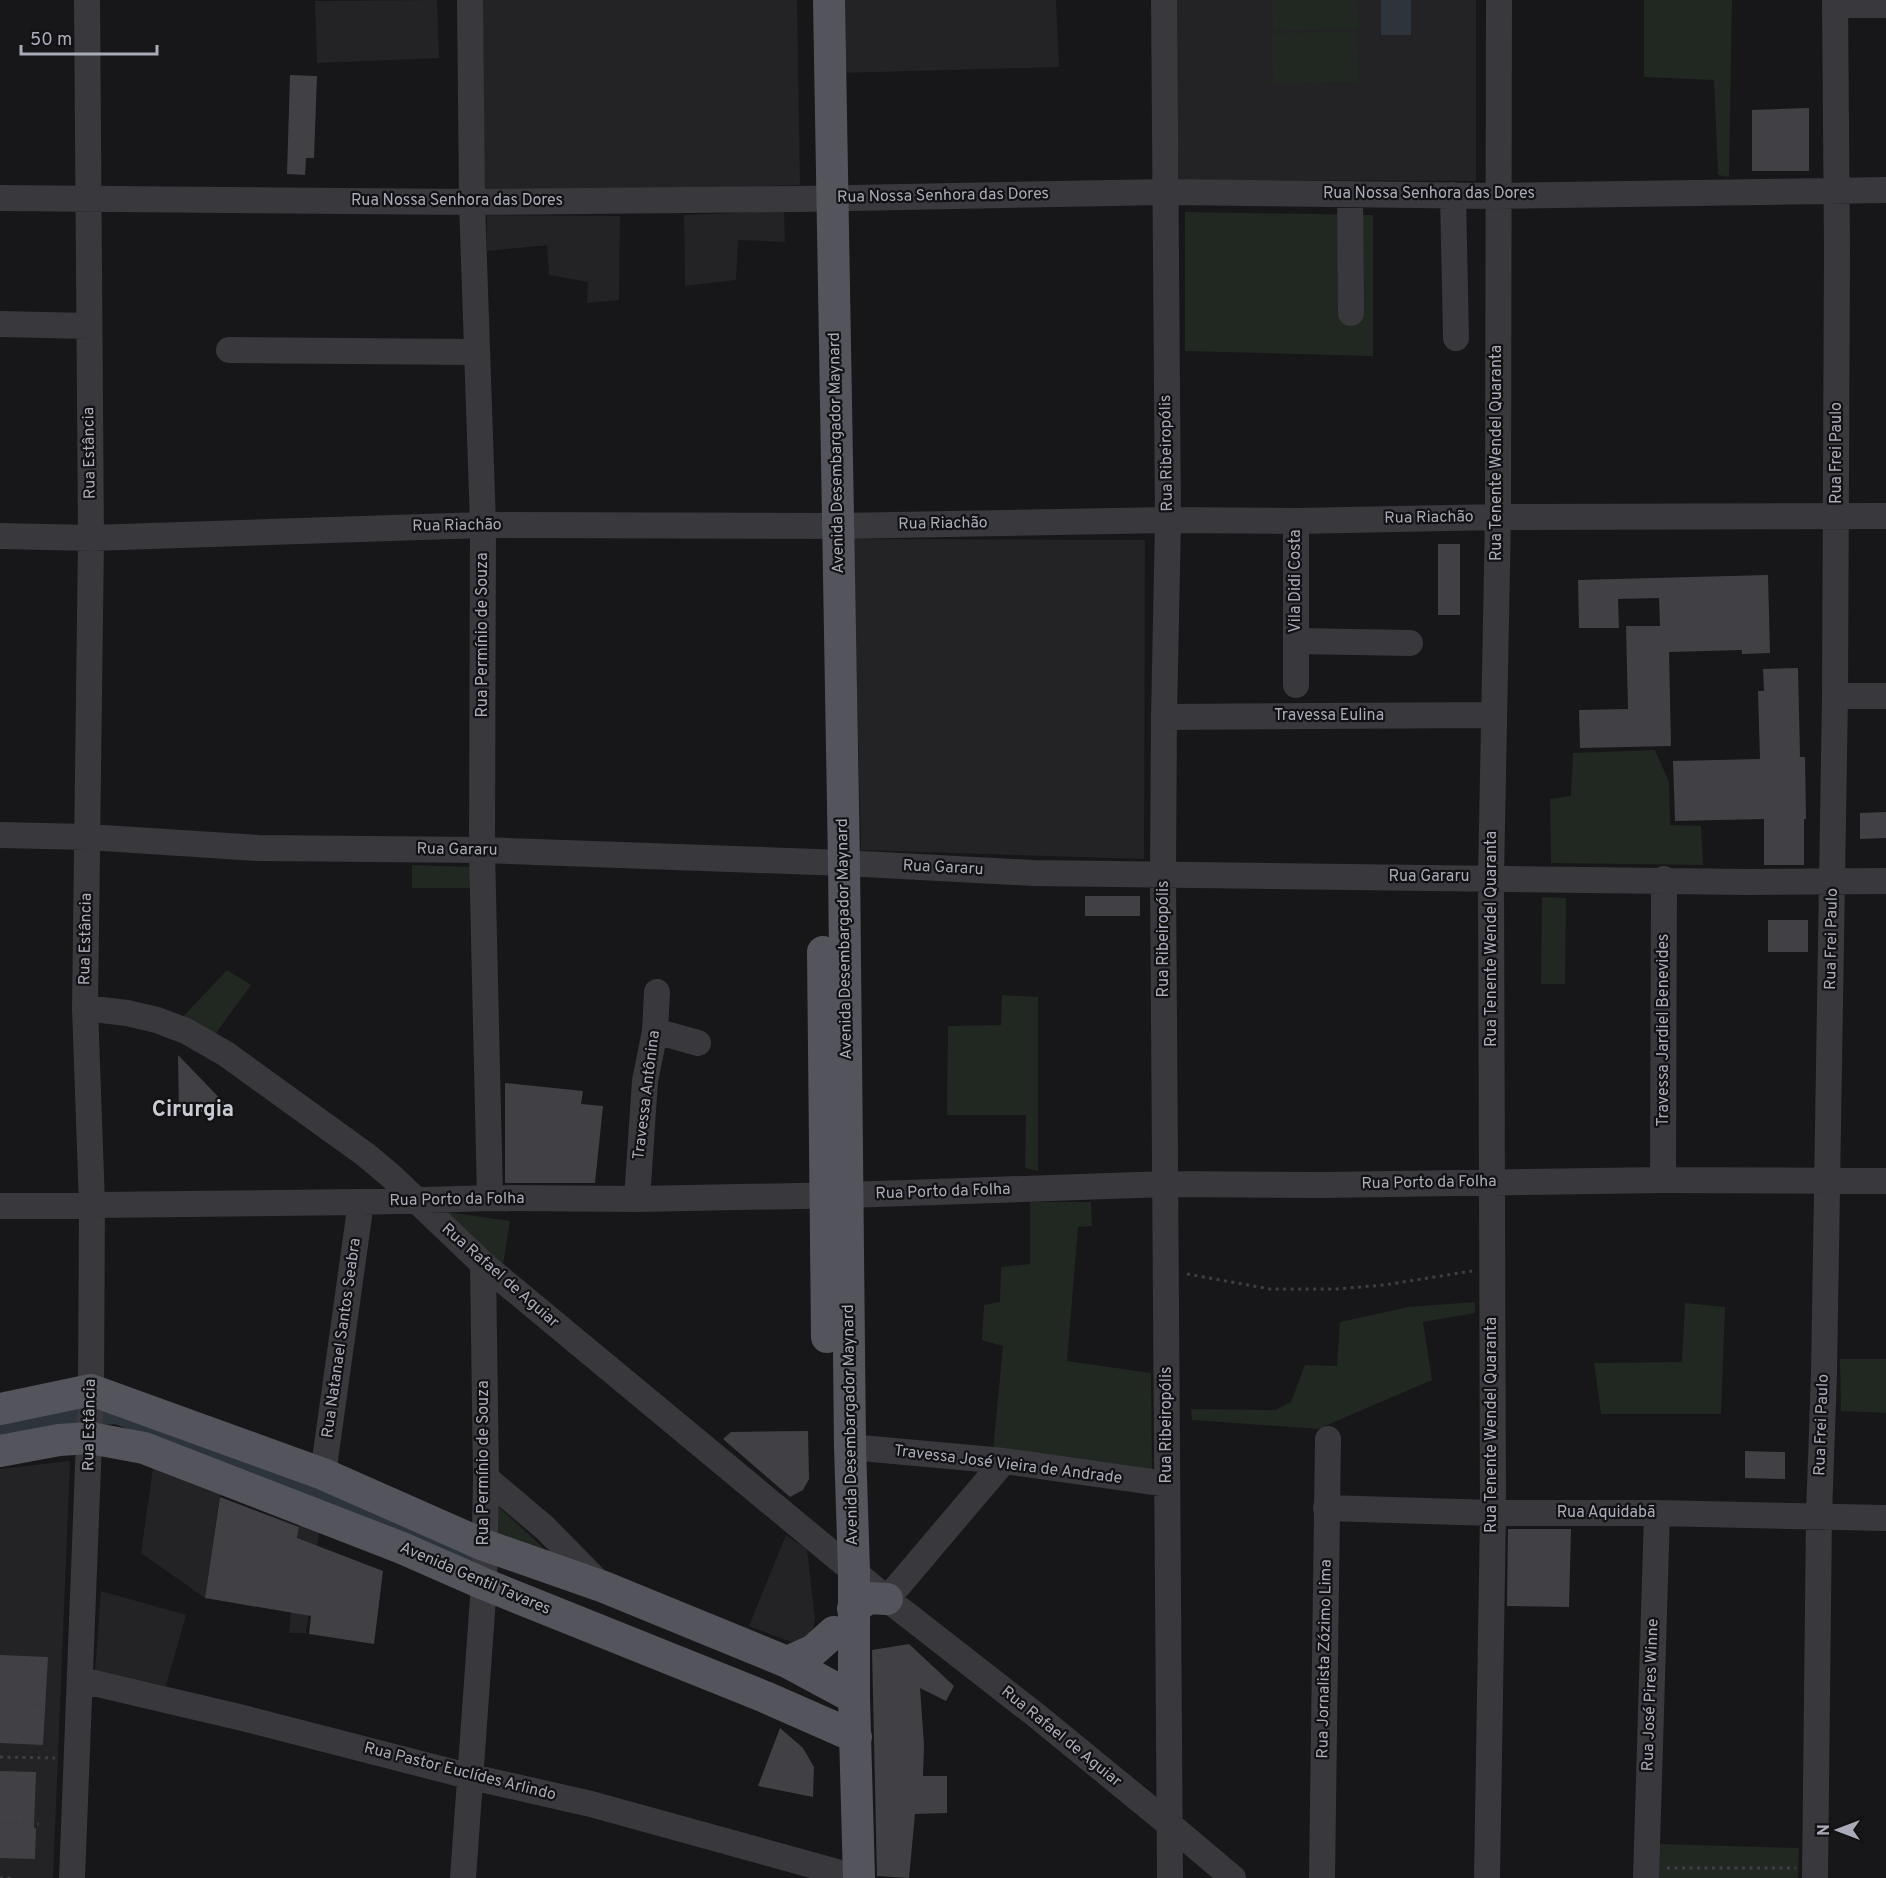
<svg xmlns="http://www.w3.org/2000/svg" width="1886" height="1878" font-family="Overpass,sans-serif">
  <rect width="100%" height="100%" fill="#171618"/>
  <!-- built -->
  <path fill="#232325" d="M437,0L439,58L317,63L315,1Z
    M474,0H797L800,185L479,194Z
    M839,0H1056L1059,67L840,73Z
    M1174,0H1476V181L1179,180Z
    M784,211L785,242L738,240L736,280L685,286L684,215Z
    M487,215L620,216L619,300L587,303L588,282L549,275L547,245L487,251Z
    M853,539L1145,540L1144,859L861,850Z
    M70,1461L53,1878H0V1469Z
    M153,1468L220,1495L205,1598L141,1553Z
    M299,1525L319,1533L306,1633H289Z
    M786,1535L807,1550L815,1618L813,1632L808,1638L794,1643L749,1626Z
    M101,1591L186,1615L166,1686L95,1671Z"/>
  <!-- green -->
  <path fill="#212822" d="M1272,0H1357L1358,29L1273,31Z
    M1644,0H1732L1729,177L1718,175L1714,80L1644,77Z
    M1357,32L1358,82L1273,83L1272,33Z
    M1185,212L1373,215V356L1185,351Z
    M1655,750L1669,782L1670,825L1701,826L1703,865L1551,863L1550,799L1571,796L1573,753Z
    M412,865L473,867L475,888H412Z
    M1542,897L1566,898L1565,984H1541Z
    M227,970L251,985L213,1037L180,1020Z
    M1002,995L1038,997V1171L1025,1168L1026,1115H947L948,1026L1001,1025Z
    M1030,1202H1091L1092,1226L1078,1227L1067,1361L1151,1373L1152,1471L993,1450L1003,1346L982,1340L984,1305L1000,1302L1001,1267L1030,1264Z
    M440,1211L510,1221L503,1264Z
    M1475,1302V1313L1423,1322L1432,1380L1318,1429L1192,1420L1191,1409L1275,1410L1291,1402L1305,1365L1337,1366L1340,1322L1408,1307Z
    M1685,1303L1725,1307L1721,1414H1601L1594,1363L1682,1362Z
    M1840,1359H1886V1413L1841,1411Z
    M489,1498L571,1573L488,1540Z
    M1658,1844L1799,1848L1798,1878H1657Z"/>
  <!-- water -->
  <path fill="#2d343c" d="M1381,0H1411V35H1381Z"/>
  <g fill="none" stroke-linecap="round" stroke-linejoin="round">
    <!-- canal -->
    <path stroke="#2d343c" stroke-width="20" d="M0,1430L70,1417L117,1414L464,1554"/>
  </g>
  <!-- building -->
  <path fill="#414145" d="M290,75L317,76L314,158H306L305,175L287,174Z
    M1809,108V171H1752V110Z
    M1438,544H1460V615H1438Z
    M1768,575L1770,653L1742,654V650L1669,652L1671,746L1580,748L1579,710L1628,709L1626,626H1660L1659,598L1618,599L1619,628H1579L1578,580Z
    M1798,668L1800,757H1805L1806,819H1804V865H1764V819L1675,821L1673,761L1760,759L1758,691H1764L1763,669Z
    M1886,812V838L1860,839V813Z
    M1085,896H1140V916H1085Z
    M1768,920H1808V952H1768Z
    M178,1055L233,1112H179Z
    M505,1083L583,1091L581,1104L603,1106L595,1183H505Z
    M808,1431L809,1479L803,1490L790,1497L723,1439L731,1432Z
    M1745,1451L1785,1452V1479L1745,1478Z
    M220,1497L299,1527L297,1538L383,1571L374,1644L309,1634L311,1616L205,1598Z
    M1508,1529H1571L1569,1607L1507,1606Z
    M909,1644L954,1686L946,1701L920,1688L924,1745L923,1776H947V1813L915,1814L909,1878L877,1876L872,1650Z
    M0,1655L48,1657L43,1745L0,1743Z
    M780,1728L803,1748L814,1767L813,1797L758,1786Z
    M0,1771L36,1772L34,1828H36L35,1859L0,1858Z"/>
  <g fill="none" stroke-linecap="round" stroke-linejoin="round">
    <!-- path -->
    <path stroke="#3e3f44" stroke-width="3" stroke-dasharray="3 4.5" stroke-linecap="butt" d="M1187,1274L1270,1289H1336L1384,1285L1472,1271
      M0,1704L45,1705
      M0,1757L55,1758
      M0,1822L39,1824
      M1667,1868H1796
      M0,1878H11"/>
    <!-- minor -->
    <path stroke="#38383d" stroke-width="26" d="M470,0L472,202L483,525L482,850L490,1198
      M1164,0L1168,520L1164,717L1163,876L1170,1878
      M1835,5H1886
      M1350,194L1351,313
      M1453,195L1456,338
      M0,198L472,202L800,199L1165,192L1497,196L1886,190
      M0,324L89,326
      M229,350L476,352
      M1296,521V685
      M0,536L91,538L483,525L839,526L1168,520L1296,521L1498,517L1886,516
      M1296,641L1410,643
      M1835,696H1886
      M1164,717L1493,715
      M0,835L88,837L258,848L482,850L844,863L1033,873L1748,882L1886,881
      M85,1008L127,1013L157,1020L186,1031L226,1054L366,1155L391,1176L483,1264L887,1599L1037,1716L1169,1824L1233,1878
      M655,1031L698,1043
      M1663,1180L1664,879
      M637,1199L645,1081L655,1031L657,992
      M0,1206L361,1202L490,1198L637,1199L848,1195L1166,1184L1323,1185L1663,1180L1886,1181
      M850,1447L1004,1461L1167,1484
      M323,1474L361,1202
      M486,1478L545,1528L601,1585
      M1326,1508L1493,1513H1657L1886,1518
      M887,1599L1004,1461
      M81,1680L243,1718L472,1777L591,1804L837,1872
      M72,1878L91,1390L92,1204L85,1008L91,538L87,0
      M463,1878L484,1584L486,1478L483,1264
      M1322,1878L1328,1439
      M1487,1878L1493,1513L1491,878L1498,517L1499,0
      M1646,1878L1657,1513
      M1815,1878L1819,1515L1824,1373L1835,696L1837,250L1835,0"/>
    <!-- major -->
    <path stroke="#54555c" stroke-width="32" d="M829,0L844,863L850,1447L854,1571V1698L859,1878
      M823,952L827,1337
      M0,1409L91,1390L323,1474L484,1545L604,1587L787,1662L854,1698
      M0,1451L59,1440L90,1438L144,1448L402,1548L484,1584L765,1697L856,1737
      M853,1609L868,1598L887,1599
      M787,1662L814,1650L834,1632"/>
  </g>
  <g text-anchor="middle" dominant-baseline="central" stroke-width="4.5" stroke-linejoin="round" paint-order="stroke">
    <!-- street labels -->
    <g font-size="16" fill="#a9acb8" stroke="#121113">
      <text x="1429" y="194">Rua Nossa Senhora das Dores</text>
      <text transform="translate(943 196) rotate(-1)">Rua Nossa Senhora das Dores</text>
      <text x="457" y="201">Rua Nossa Senhora das Dores</text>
      <text transform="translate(90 453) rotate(-91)">Rua Estância</text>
      <text transform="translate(837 453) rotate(-91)">Avenida Desembargador Maynard</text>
      <text transform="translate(1167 453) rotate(-91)">Rua Ribeiropólis</text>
      <text transform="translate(1497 453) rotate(-90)">Rua Tenente Wendel Quaranta</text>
      <text transform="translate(1837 453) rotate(-90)">Rua Frei Paulo</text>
      <text transform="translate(1429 518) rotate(-1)">Rua Riachão</text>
      <text transform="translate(943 524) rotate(-1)">Rua Riachão</text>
      <text transform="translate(457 526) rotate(-1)">Rua Riachão</text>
      <text transform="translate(1296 581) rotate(-90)">Vila Didi Costa</text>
      <text transform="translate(483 635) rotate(-90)">Rua Permínio de Souza</text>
      <text x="1329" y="716">Travessa Eulina</text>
      <text transform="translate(457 850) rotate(1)">Rua Gararu</text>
      <text transform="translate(943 868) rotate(3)">Rua Gararu</text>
      <text x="1429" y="877">Rua Gararu</text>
      <text transform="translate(86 939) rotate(-89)">Rua Estância</text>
      <text transform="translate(845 939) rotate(-91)">Avenida Desembargador Maynard</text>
      <text transform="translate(1164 939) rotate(-90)">Rua Ribeiropólis</text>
      <text transform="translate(1492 939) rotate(-90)">Rua Tenente Wendel Quaranta</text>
      <text transform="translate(1832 939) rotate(-89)">Rua Frei Paulo</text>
      <text transform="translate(1664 1030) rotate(-90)">Travessa Jardiel Benevides</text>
      <text transform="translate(647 1095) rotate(-83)">Travessa Antônina</text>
      <text transform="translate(1429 1183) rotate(-1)">Rua Porto da Folha</text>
      <text transform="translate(943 1192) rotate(-2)">Rua Porto da Folha</text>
      <text transform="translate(457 1200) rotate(-1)">Rua Porto da Folha</text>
      <text transform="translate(500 1276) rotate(41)">Rua Rafael de Aguiar</text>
      <text transform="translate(342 1338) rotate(-82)">Rua Natanael Santos Seabra</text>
      <text transform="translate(90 1425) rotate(-89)">Rua Estância</text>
      <text transform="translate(851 1425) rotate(-91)">Avenida Desembargador Maynard</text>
      <text transform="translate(1167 1425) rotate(-90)">Rua Ribeiropólis</text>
      <text transform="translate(1492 1425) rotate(-90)">Rua Tenente Wendel Quaranta</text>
      <text transform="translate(1822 1425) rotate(-88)">Rua Frei Paulo</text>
      <text transform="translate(484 1463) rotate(-90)">Rua Permínio de Souza</text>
      <text transform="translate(1008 1465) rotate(7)">Travessa José Vieira de Andrade</text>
      <text x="1606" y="1513">Rua Aquidabã</text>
      <text transform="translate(475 1579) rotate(23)">Avenida Gentil Tavares</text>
      <text transform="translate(1325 1659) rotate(-89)">Rua Jornalista Zózimo Lima</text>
      <text transform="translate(1651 1695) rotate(-88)">Rua José Pires Winne</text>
      <text transform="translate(1061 1737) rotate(39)">Rua Rafael de Aguiar</text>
      <text transform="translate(460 1772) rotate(14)">Rua Pastor Euclídes Arlindo</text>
    </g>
    <!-- district labels -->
    <g font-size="22" font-weight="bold" fill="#caccd4" stroke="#121113">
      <text x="193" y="1110">Cirurgia</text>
    </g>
  </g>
  <!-- north arrow -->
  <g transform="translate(1838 1830) rotate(270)" stroke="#121113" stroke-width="4.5" paint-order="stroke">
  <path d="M0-4.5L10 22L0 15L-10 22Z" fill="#a9acb8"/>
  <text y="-9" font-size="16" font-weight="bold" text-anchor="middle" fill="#a9acb8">N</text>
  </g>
  <!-- scale -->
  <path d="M21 45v9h136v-9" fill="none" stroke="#a9acb8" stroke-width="3"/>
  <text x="30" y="45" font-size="18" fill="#a9acb8" stroke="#121113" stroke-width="4.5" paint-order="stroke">50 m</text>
</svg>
